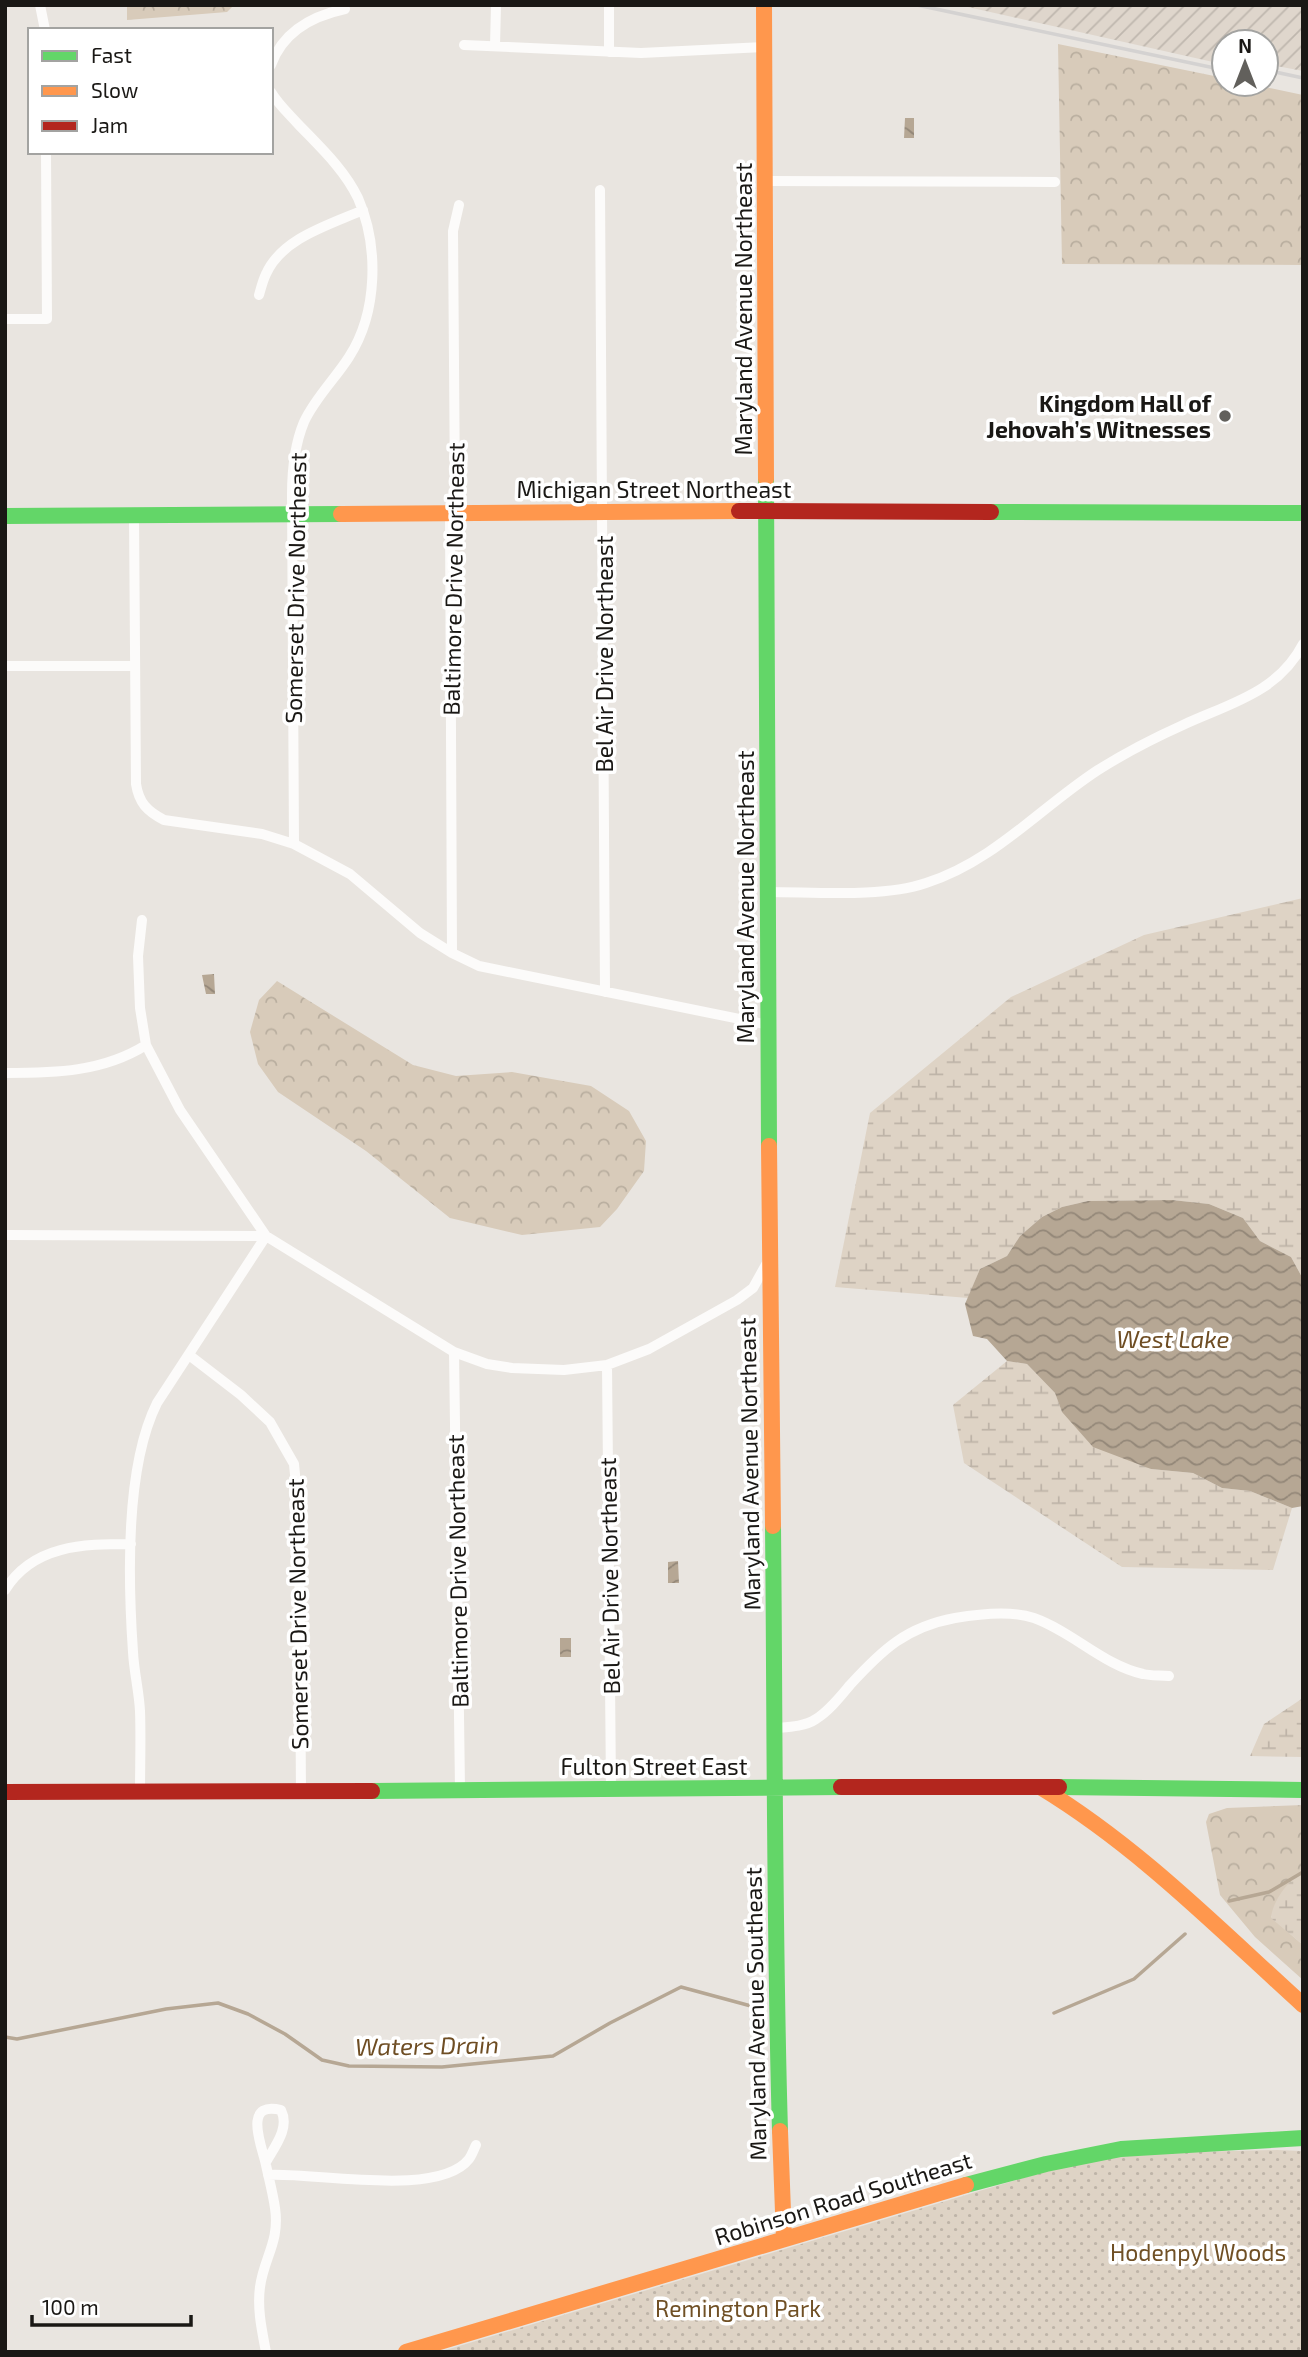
<svg xmlns="http://www.w3.org/2000/svg" width="1308" height="2357" font-family="'Exo 2',sans-serif">
  <defs>
    <pattern id="industrial-furrows" width="10" height="10" patternUnits="userSpaceOnUse" patternTransform="scale(1.75)"><rect width="10" height="10" fill="#dfd6cc"/><path d="M-1 1l2-2M0 10L10 0M9 11l2-2" fill="none" stroke="#bfb7ae"/></pattern>
    <pattern id="forest-crowns" width="20" height="18" patternUnits="userSpaceOnUse" patternTransform="scale(1.75)"><rect width="20" height="18" fill="#d8cbba"/><path d="M2 6a3 3 0 1 1 6 0M12 15a3 3 0 1 1 6 0" fill="none" stroke="#b9ae9f"/></pattern>
    <pattern id="wetland-marsh" width="20" height="14" patternUnits="userSpaceOnUse" patternTransform="scale(1.75)"><rect width="20" height="14" fill="#ded3c5"/><path d="M1 5h8M5 5V1M11 12h8M15 12V8" fill="none" stroke="#beb4a8"/></pattern>
    <pattern id="park-dots" width="8" height="8" patternUnits="userSpaceOnUse" patternTransform="scale(1.75)"><rect width="8" height="8" fill="#ded3c5"/><path d="M2 2h.1M6 6h.1" fill="none" stroke="#beb4a8" stroke-width="1.8" stroke-linecap="round"/></pattern>
    <pattern id="water-waves" width="16" height="10" patternUnits="userSpaceOnUse" patternTransform="scale(1.75)"><rect width="16" height="10" fill="#b6a794"/><path d="M0 5q4-4 8 0t8 0" fill="none" stroke="#938778"/></pattern>
  </defs>
  <rect width="100%" height="100%" fill="#e9e5e0"/>
  <!-- industrial -->
  <path fill="url(#industrial-furrows)" d="M959,5H1303V71L1266,64V42H1224V56L1214,54L1213,62Z"/>
  <!-- forest -->
  <path fill="url(#forest-crowns)" d="M127,5H234L227,12L127,20Z
    M1058,44L1224,78V84H1251L1303,95V265L1062,264Z
    M277,981L413,1065L456,1076L512,1072L591,1086L629,1111L646,1141L644,1171L617,1209L600,1227L522,1235L450,1218L366,1151L278,1092L258,1064L250,1032L259,1000Z
    M1303,1805V1871L1297,1875L1271,1917L1303,1945V1980L1255,1937L1220,1895L1206,1822L1209,1814L1227,1808Z"/>
  <!-- wetland -->
  <path fill="url(#wetland-marsh)" d="M1303,898V1279L1291,1257L1260,1241L1243,1218L1209,1204L1172,1200L1088,1201L1062,1207L1042,1217L1020,1236L1007,1256L980,1269L968,1298L835,1287L870,1113L1011,997L1144,935Z
    M1007,1361L1027,1364L1055,1393L1062,1412L1151,1469L1193,1473L1222,1488L1250,1491L1292,1508L1273,1570L1122,1567L964,1463L953,1405Z
    M1303,1698V1757L1250,1756L1264,1724Z
    M1303,1871V1945L1271,1918C1273,1900 1288,1881 1303,1871Z"/>
  <!-- park -->
  <path fill="url(#park-dots)" d="M1277,2150L1303,2151V2352H439L1040,2173L1098,2159L1155,2153Z"/>
  <!-- water -->
  <path fill="url(#water-waves)" d="M905,118H914V138H904Z
    M214,974L215,994H206L202,975Z
    M1172,1200L1209,1204L1243,1218L1260,1241L1291,1257L1303,1279V1506L1292,1508L1250,1491L1222,1488L1193,1473L1151,1469L1093,1447L1062,1412L1055,1393L1027,1364L1007,1361L987,1339L973,1336L965,1304L980,1269L1007,1256L1020,1236L1042,1217L1062,1207L1088,1201Z
    M678,1561L679,1583H668V1562Z
    M560,1638H571V1657H560Z"/>
  <g fill="none" stroke-linecap="round" stroke-linejoin="round">
    <!-- stream -->
    <path stroke="#b6a794" stroke-width="3.5" d="M1229,1901L1269,1892L1303,1872
      M1054,2013L1134,1979L1185,1934
      M5,2037L17,2039L166,2009L218,2003L248,2014L285,2034L322,2060L349,2066L442,2067L553,2056L610,2023L681,1987L762,2009"/>
    <!-- street -->
    <path stroke="#fcfbfa" stroke-width="10" d="M40,5L45,30
      M464,45L641,53L764,47
      M495,46L496,5
      M609,52V5
      M271,65C283,31 312,16 345,9
      M271,92C278,104 289,114 298,124C320,147 344,169 358,198C379,246 378,312 349,357C335,379 315,398 304,422C294,446 292,470 292,495L294,844
      M766,181L1055,182
      M600,190L605,992
      M259,295C261,288 263,280 266,274C282,238 329,225 363,210
      M5,319H47L46,152
      M134,515L136,784C139,803 147,811 164,820L262,834L294,844L350,874L420,933L452,953L479,966L769,1025
      M5,666H134
      M768,892C816,892 881,898 926,883C993,862 1041,807 1098,770C1125,753 1154,738 1183,725C1228,704 1278,693 1303,644
      M452,953L450,513L455,494L453,231L459,205
      M5,1073C55,1073 103,1072 146,1045
      M5,1235L266,1236L454,1352L487,1364L512,1368L564,1370L607,1365L649,1349L737,1300L753,1288L768,1261
      M454,1352L460,1789
      M189,1355L241,1395L270,1422L294,1464L299,1516L301,1792
      M607,1365L611,1788
      M5,1590C33,1545 83,1544 131,1544
      M775,1728C788,1727 804,1727 816,1719C829,1711 840,1697 850,1685C882,1650 906,1627 955,1618C978,1614 1011,1610 1034,1618C1073,1632 1103,1665 1143,1674C1151,1676 1160,1675 1169,1676
      M140,1792C140,1765 141,1738 140,1711C139,1691 134,1672 133,1652C128,1580 125,1467 157,1403L266,1236L180,1110L146,1045L140,1008L138,956L142,920
      M266,2162C275,2146 290,2128 281,2110C241,2100 263,2149 266,2165C269,2179 273,2194 275,2208C280,2242 264,2257 260,2287C257,2309 262,2331 266,2352
      M268,2175C314,2172 439,2198 469,2159C472,2155 474,2149 476,2145"/>
    <!-- fast -->
    <path stroke="#63d668" stroke-width="16" d="M766,479L769,1146
      M991,512L1303,513
      M5,516L341,514
      M773,1526C775,1728 774,1929 780,2131
      M1059,1787L1303,1790
      M372,1791L841,1787
      M966,2185L1046,2164L1121,2149L1303,2138"/>
    <!-- slow -->
    <path stroke="#ff974d" stroke-width="16" d="M764,5L766,479
      M341,514L739,511
      M769,1146L773,1526
      M1040,1787C1139,1847 1218,1928 1303,2005
      M780,2131L784,2239
      M406,2352L966,2185"/>
    <!-- jam -->
    <path stroke="#b3261e" stroke-width="16" d="M739,511L991,512
      M841,1787H1059
      M5,1792L372,1791"/>
    <!-- rail -->
    <path stroke="#d4d2d1" stroke-width="3.5" d="M917,5L1224,70
      M1266,70L1303,78"/>
  </g>
  <!-- markers -->
  <circle fill="#62605c" stroke="#fff" stroke-width="2.5" cx="1225" cy="416" r="7"/>
  <g text-anchor="middle" dominant-baseline="central" stroke-width="7" stroke-linejoin="round" paint-order="stroke">
    <!-- street labels -->
    <g font-size="23" fill="#1a1815" stroke="#fff">
      <text transform="translate(743 309) rotate(-90)">Maryland Avenue Northeast</text>
      <text x="654" y="489">Michigan Street Northeast</text>
      <text transform="translate(453 579) rotate(-89)">Baltimore Drive Northeast</text>
      <text transform="translate(295 588) rotate(-89)">Somerset Drive Northeast</text>
      <text transform="translate(604 654) rotate(-90)">Bel Air Drive Northeast</text>
      <text transform="translate(745 897) rotate(-90)">Maryland Avenue Northeast</text>
      <text transform="translate(749 1464) rotate(-91)">Maryland Avenue Northeast</text>
      <text transform="translate(457 1571) rotate(-91)">Baltimore Drive Northeast</text>
      <text transform="translate(609 1576) rotate(-91)">Bel Air Drive Northeast</text>
      <text transform="translate(297 1614) rotate(-91)">Somerset Drive Northeast</text>
      <text x="654" y="1766">Fulton Street East</text>
      <text transform="translate(755 2014) rotate(-91)">Maryland Avenue Southeast</text>
      <text transform="translate(843 2198) rotate(-17)">Robinson Road Southeast</text>
    </g>
    <!-- poi labels -->
    <g font-size="23" font-weight="bold" fill="#1a1815" stroke="#fff" text-anchor="end">
      <text x="1211" y="403">Kingdom Hall of<tspan x="1211" dy="26">Jehovah’s Witnesses</tspan></text>
    </g>
    <!-- park labels -->
    <g font-size="23" fill="#705025" stroke="#fff">
      <text x="1198" y="2252">Hodenpyl Woods</text>
      <text x="738" y="2308">Remington Park</text>
    </g>
    <!-- water labels -->
    <g font-size="24" font-style="italic" fill="#6e4d23" stroke="#fff">
      <text x="1173" y="1338">West Lake</text>
      <text transform="translate(427 2045) rotate(-1)">Waters Drain</text>
    </g>
  </g>
  <!-- border -->
  <rect width="1308" height="2357" fill="none" stroke="#1a1815" stroke-width="14"/>
  <!-- legend -->
  <rect x="28" y="28" width="245" height="126" fill="#ffffff" stroke="#a3a3a1" stroke-width="2"/>
  <rect x="42" y="51" width="35" height="10" fill="#63d668" stroke="#a3a3a1" stroke-width="2"/>
  <text x="91" y="63" font-size="21" fill="#1a1815">Fast</text>
  <rect x="42" y="86" width="35" height="10" fill="#ff974d" stroke="#a3a3a1" stroke-width="2"/>
  <text x="91" y="98" font-size="21" fill="#1a1815">Slow</text>
  <rect x="42" y="121" width="35" height="10" fill="#b3261e" stroke="#a3a3a1" stroke-width="2"/>
  <text x="91" y="133" font-size="21" fill="#1a1815">Jam</text>
  <!-- north arrow -->
  <g transform="translate(1245 63)"><circle r="33" fill="#ffffff" stroke="#a3a3a1" stroke-width="2"/>
  <path d="M0-5L12 26L0 18L-12 26Z" fill="#62605c"/>
  <text y="-10" font-size="19" font-weight="bold" text-anchor="middle" fill="#1a1815">N</text>
  </g>
  <!-- scale -->
  <path d="M32 2315v10h159v-10" fill="none" stroke="#1a1815" stroke-width="3.5"/>
  <text x="42" y="2315" font-size="21" fill="#1a1815" stroke="#ffffff" stroke-width="5" paint-order="stroke">100 m</text>
</svg>
